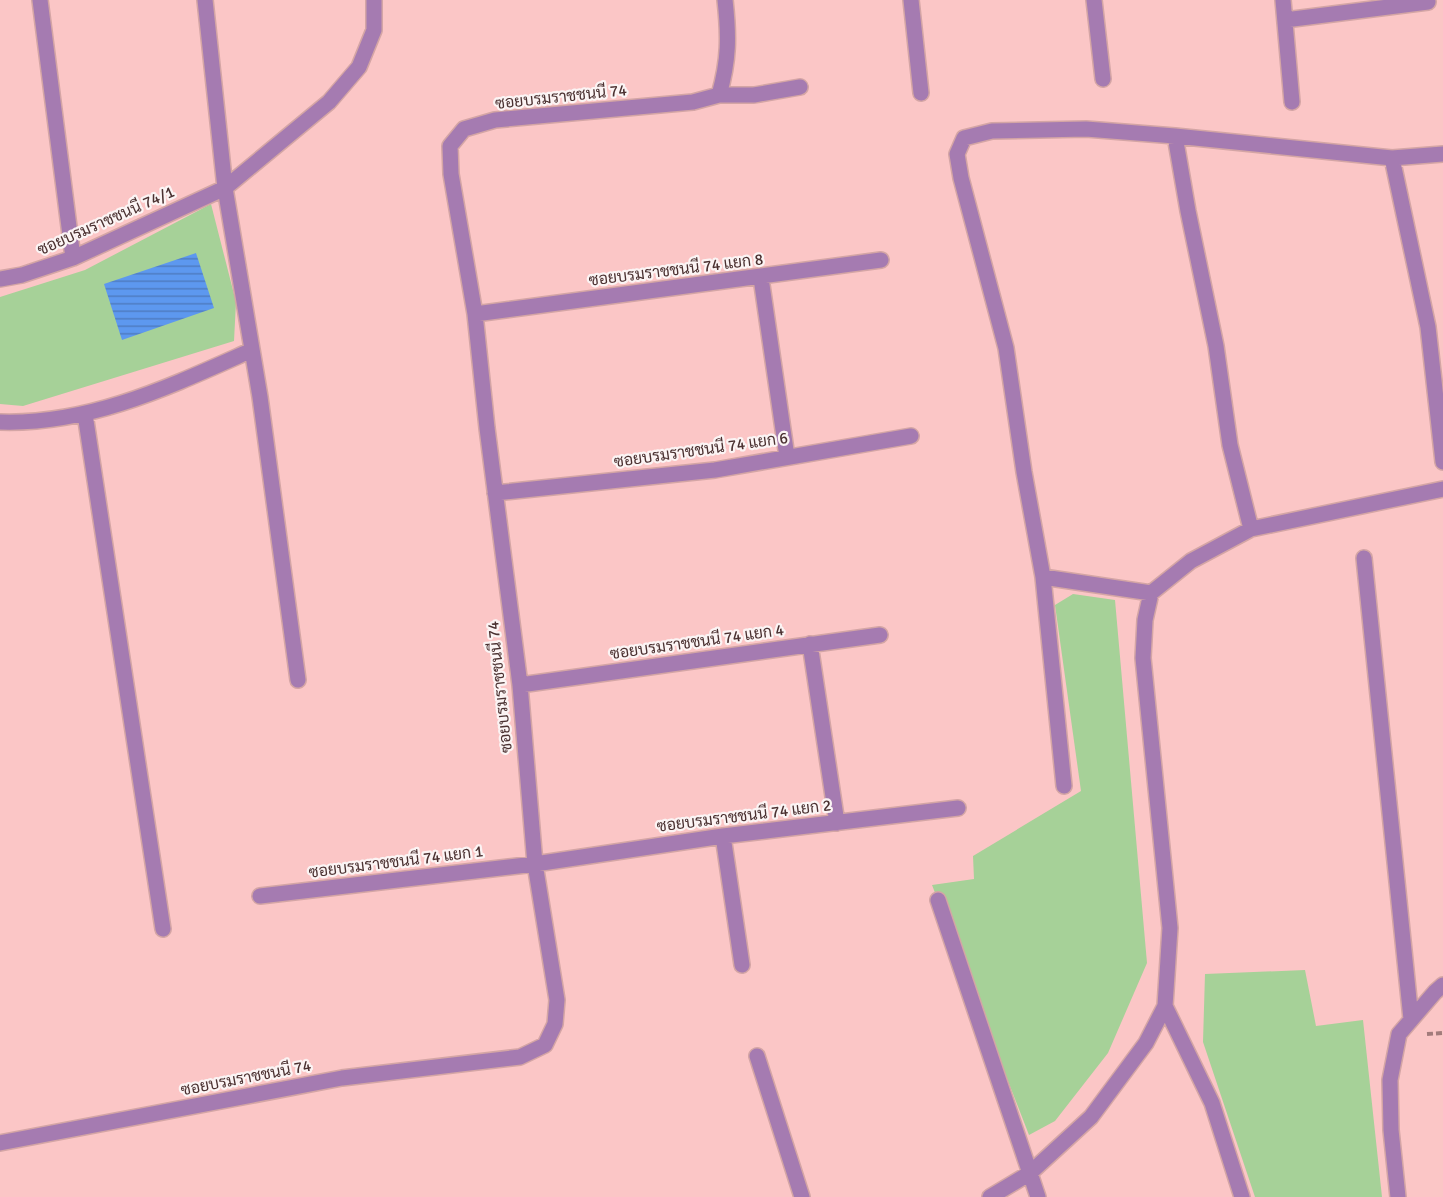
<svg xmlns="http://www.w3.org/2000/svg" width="1443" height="1197" font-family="Signika,Sarabun,sans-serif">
  <defs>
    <pattern id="water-rules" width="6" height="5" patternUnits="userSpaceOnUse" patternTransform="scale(1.5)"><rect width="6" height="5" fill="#5d98ef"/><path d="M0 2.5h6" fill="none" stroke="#4f7dc2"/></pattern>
  </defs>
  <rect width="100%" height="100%" fill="#fbc6c6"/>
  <!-- green -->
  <path fill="#a6d198" d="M211,204L236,302L234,341L23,406L0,404V297L85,270Z
    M1073,594L1115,600L1147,963L1108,1053L1055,1121L1029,1135L932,885L974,879L973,856L1081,791L1055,605Z
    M1305,970L1316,1026L1363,1020L1382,1197H1255L1203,1042L1205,974Z"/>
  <!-- water -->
  <path fill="url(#water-rules)" d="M196,253L214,308L122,340L104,284Z"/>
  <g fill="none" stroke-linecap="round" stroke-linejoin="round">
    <defs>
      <path id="minor" d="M40,0L73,258
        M205,0L225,188L260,397L298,680
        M911,0L921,93
        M1094,0L1103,79
        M1283,0L1292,102
        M1285,20L1428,2
        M719,95H754L800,87
        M1175,136L1188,211L1216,346L1230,445L1251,529
        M1392,158L1428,327L1443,462
        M761,278L787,457
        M0,279L22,275L73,258L225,188L329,102L359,67L374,30V0
        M475,314L881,260
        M85,414L163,929
        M0,422C90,425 171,386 252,350
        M495,493L715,470L911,436
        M1364,558L1411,1019
        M1043,577L1151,593
        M810,644L837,823
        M520,685L880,635
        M1064,786L1043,577L1024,472L1006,348L961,178L957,154L964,138L992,131L1086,129L1175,136L1392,158L1443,154
        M723,836L742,965
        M260,896L535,864L723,836L958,808
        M938,900L1038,1197
        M1165,1006L1212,1103L1242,1197
        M757,1056L802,1197
        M0,1143L342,1078L520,1057L545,1045L555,1024L557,1000L535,864L520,685L487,428L475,314L451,174L450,146L464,129L495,120L693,102L719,95C729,60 729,36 725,0
        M990,1197L1030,1173L1091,1117L1146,1043L1165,1006L1170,928L1143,658L1145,620L1151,593L1191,561L1251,529L1443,489
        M1398,1197L1391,1130L1390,1080L1399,1034L1435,992L1443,985"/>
    </defs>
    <!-- minor casing -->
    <use href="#minor" stroke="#d4a5a5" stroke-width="18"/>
    <!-- path -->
    <path stroke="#a27b7b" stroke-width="4" stroke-dasharray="6 3" stroke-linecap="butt" d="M1427,1034L1443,1033"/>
    <!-- minor -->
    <use href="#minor" stroke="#a57bb1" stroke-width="15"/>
  </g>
  <g text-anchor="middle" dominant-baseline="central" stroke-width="4.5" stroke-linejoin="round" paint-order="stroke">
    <!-- street labels -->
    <g font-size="16" fill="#4b3131" stroke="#fbf4f4">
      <text transform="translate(561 97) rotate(-6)">ซอยบรมราชชนนี 74</text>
      <text transform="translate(106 221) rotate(-24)">ซอยบรมราชชนนี 74/1</text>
      <text transform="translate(676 270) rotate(-7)">ซอยบรมราชชนนี 74 แยก 8</text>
      <text transform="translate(701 450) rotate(-8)">ซอยบรมราชชนนี 74 แยก 6</text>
      <text transform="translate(697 642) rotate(-8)">ซอยบรมราชชนนี 74 แยก 4</text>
      <text transform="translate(500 687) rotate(-96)">ซอยบรมราชชนนี 74</text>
      <text transform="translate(744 816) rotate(-7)">ซอยบรมราชชนนี 74 แยก 2</text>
      <text transform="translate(396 862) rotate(-7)">ซอยบรมราชชนนี 74 แยก 1</text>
      <text transform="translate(246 1078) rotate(-11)">ซอยบรมราชชนนี 74</text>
    </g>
  </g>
</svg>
